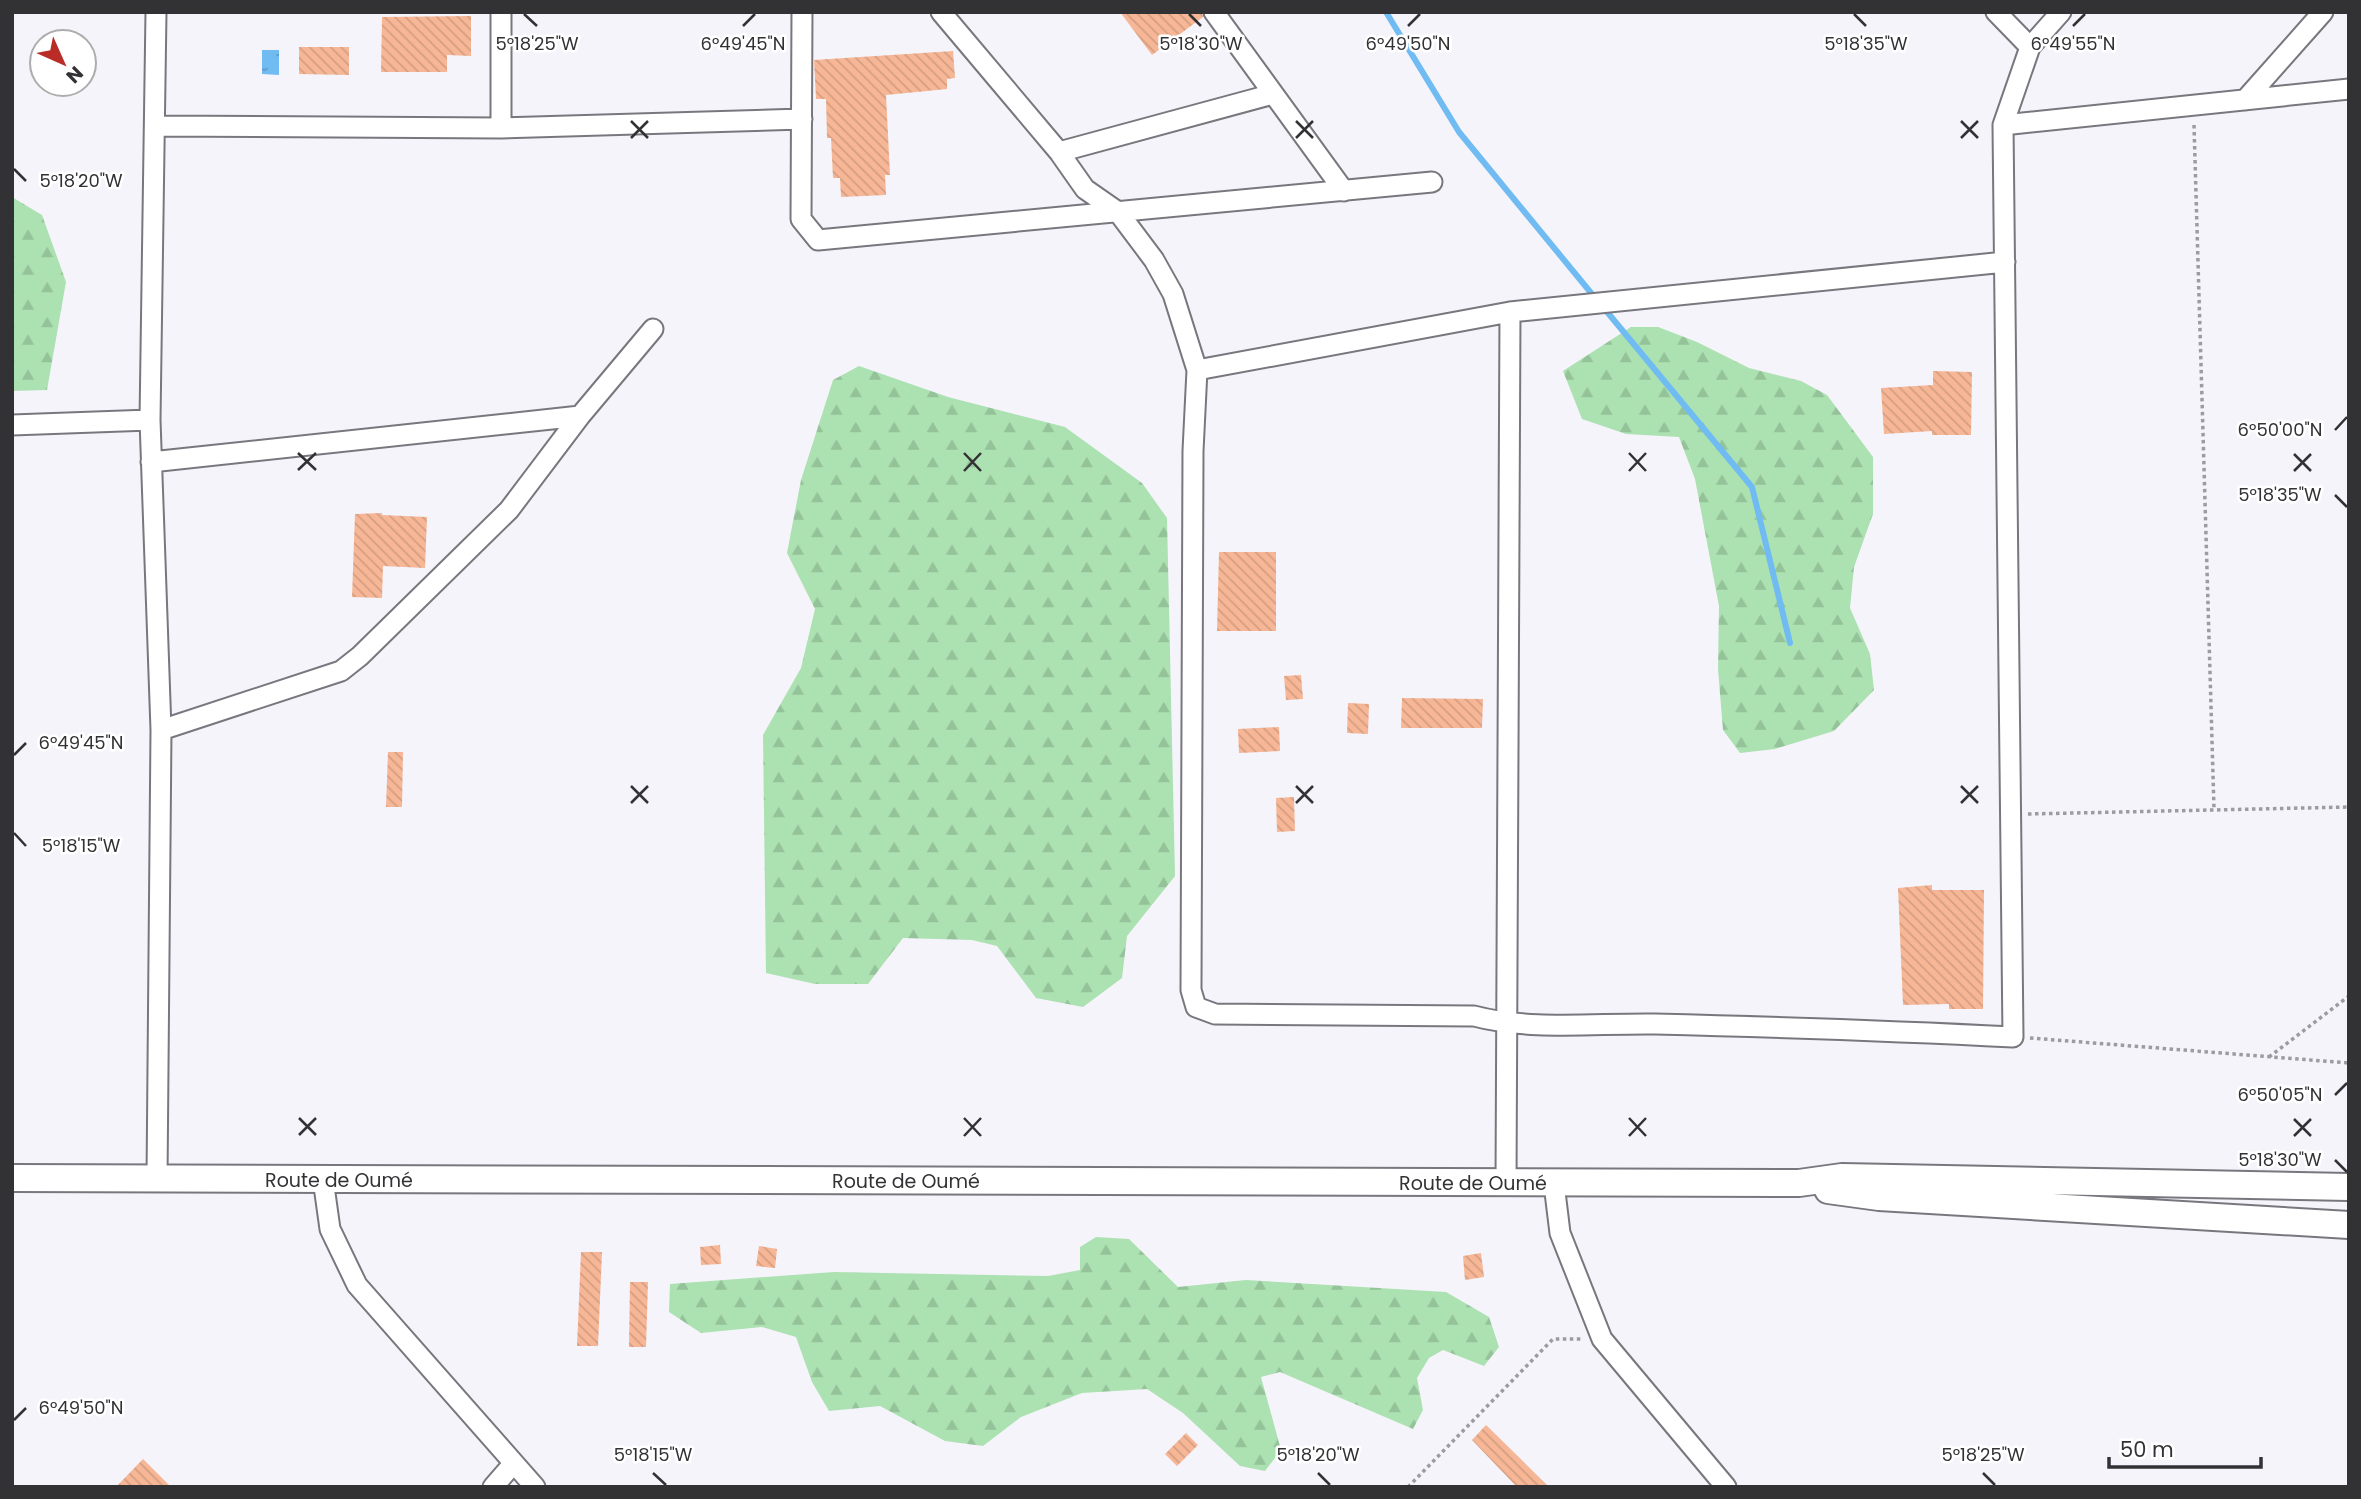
<svg xmlns="http://www.w3.org/2000/svg" width="2361" height="1499" font-family="Poppins,sans-serif">
  <defs>
    <pattern id="forest-firs" width="22" height="20" patternUnits="userSpaceOnUse" patternTransform="scale(1.75)"><rect width="22" height="20" fill="#ace1b1"/><path d="M5 1l3.5 6h-7zM16 11l3.5 6h-7z" fill="#94c299"/></pattern>
    <pattern id="water-ripples" width="26" height="14" patternUnits="userSpaceOnUse" patternTransform="scale(1.75)"><rect width="26" height="14" fill="#70bcf2"/><path d="M2 4q2-2 4 0t4 0M15 11q2-2 4 0t4 0" fill="none" stroke="#5d99c5"/></pattern>
    <pattern id="building-back-hatch" width="6" height="6" patternUnits="userSpaceOnUse" patternTransform="scale(1.75)"><rect width="6" height="6" fill="#f7b796"/><path d="M-1 5l2 2M0 0l6 6M5-1l2 2" fill="none" stroke="#d49e82"/></pattern>
  </defs>
  <rect width="100%" height="100%" fill="#f5f4fb"/>
  <!-- forest -->
  <path fill="url(#forest-firs)" d="M12,197L42,215L66,282L47,390L12,391Z
    M1631,327H1658L1697,342L1749,368L1801,381L1827,395L1873,457V514L1854,567L1850,608L1870,654L1874,690L1834,731L1775,749L1740,753L1723,730L1718,669L1719,606L1695,479L1679,437L1626,434L1582,419L1563,371Z
    M859,366L948,397L1065,427L1142,483L1167,518L1175,876L1127,936L1122,978L1083,1007L1036,998L997,946L972,940L903,938L868,984H815L766,973L763,735L801,668L815,609L787,553L801,480L833,380Z
    M1096,1237L1129,1239L1178,1287L1246,1280L1446,1292L1489,1317L1499,1347L1484,1366L1443,1350L1429,1358L1417,1378L1423,1410L1413,1429L1280,1372L1261,1377L1281,1450L1265,1471L1240,1466L1183,1413L1147,1389L1082,1393L1021,1417L983,1446L945,1441L880,1406L829,1411L812,1382L796,1337L762,1327L701,1333L669,1312L670,1284L834,1272L1048,1276L1080,1270V1247Z"/>
  <!-- water -->
  <path fill="url(#water-ripples)" d="M262,50H279V75L262,74Z"/>
  <g fill="none" stroke-linecap="round" stroke-linejoin="round">
    <!-- stream -->
    <path stroke="#70bcf2" stroke-width="6" d="M1386,12L1459,132L1596,299
      M1603,307L1752,487L1790,643"/>
  </g>
  <!-- building -->
  <path fill="url(#building-back-hatch)" d="M1120,12H1202L1203,17L1152,55Z
    M471,16V56L447,55V72H381L382,17Z
    M299,47H349V75L299,74Z
    M953,51L955,78L947,79V89L886,95L890,175H885L886,195L841,197L840,178H833L831,138H827L826,99H816L814,60Z
    M1933,371L1972,372L1971,435H1932V431L1884,434L1881,388L1933,385Z
    M382,513V515L427,517L425,568L383,566L382,598L352,597L355,514Z
    M1219,552H1276V631H1217Z
    M1301,675L1303,699L1286,700L1284,676Z
    M1402,698L1483,699L1482,728H1401Z
    M1348,703L1369,704L1368,734L1347,733Z
    M1279,727L1280,751L1239,753L1238,729Z
    M388,752H403L402,807H386Z
    M1294,797L1295,831L1277,832L1276,798Z
    M1932,885V890H1984L1983,1009H1949V1004L1903,1005L1898,888Z
    M720,1245L721,1264L701,1265L700,1247Z
    M759,1246L777,1249L775,1268L756,1266Z
    M581,1252H602L598,1346H577Z
    M1481,1253L1484,1277L1465,1280L1463,1256Z
    M630,1282H648L646,1347H629Z
    M1486,1425L1549,1487H1517L1472,1440Z
    M1186,1433L1198,1445L1177,1466L1165,1454Z
    M143,1459L171,1487H116Z"/>
  <g fill="none" stroke-linecap="round" stroke-linejoin="round">
    <defs>
      <path id="minor" d="M156,12L150,420L161,730L157,1180
        M802,12L801,219L818,240L1432,182
        M941,12L1059,152L1085,189L1118,212L1154,260L1173,294L1197,370L1193,451L1191,990L1196,1007L1215,1014L1474,1016C1531,1031 1596,1023 1655,1024C1775,1027 1894,1031 2013,1037L2003,125L2030,47L2061,12
        M1214,12L1344,191
        M1996,12L2030,47
        M2245,100L2323,12
        M2003,125L2349,89
        M155,126L501,128L802,119
        M501,128V12
        M1059,152L1273,94
        M1197,370L1510,312L2005,262
        M12,425L150,420
        M151,462L580,416
        M161,730L341,671L360,656L509,510L580,416L653,329
        M323,1179L330,1229L357,1285L535,1487
        M1506,1184L1510,312
        M1554,1184L1560,1233L1602,1339L1726,1487
        M493,1487L513,1464"/>
      <path id="secondary" d="M12,1178L1799,1183L1842,1177L2349,1187
        M1828,1190L1879,1197L2349,1225"/>
    </defs>
    <!-- minor casing -->
    <use href="#minor" stroke="#79777e" stroke-width="23"/>
    <!-- secondary casing -->
    <use href="#secondary" stroke="#79777e" stroke-width="30"/>
    <!-- path -->
    <path stroke="#9c9ba1" stroke-width="3.5" stroke-dasharray="3.5 3.5" stroke-linecap="butt" d="M2194,125L2214,809
      M2028,814L2349,807
      M2030,1038L2349,1063
      M2269,1057L2349,996
      M1408,1487L1553,1339H1582"/>
    <!-- minor -->
    <use href="#minor" stroke="#fff" stroke-width="19"/>
    <!-- secondary -->
    <use href="#secondary" stroke="#fff" stroke-width="26"/>
  </g>
  <!-- ticks -->
  <path fill="none" stroke="#323134" stroke-width="2.5" d="M524,14L537,26M1189,14L1201,26M1854,14L1866,26M743,26L755,14M1408,26L1420,14M2073,26L2085,14M631,121L648,138M1296,121L1313,138M1961,121L1978,138M631,138L648,121M1296,138L1313,121M1961,138L1978,121M14,169L26,181M2335,430L2347,417M298,453L316,470M964,453L981,471M1629,453L1646,471M2294,454L2311,471M298,470L316,453M964,471L981,453M1629,471L1646,453M2294,471L2311,454M2335,495L2347,507M14,755L26,743M631,786L648,803M1296,786L1313,803M1961,786L1978,803M631,803L648,786M1296,803L1313,786M1961,803L1978,786M14,833L26,846M2335,1095L2347,1083M299,1118L316,1135M964,1118L981,1136M1629,1118L1646,1136M2294,1119L2311,1136M299,1135L316,1118M964,1136L981,1118M1629,1136L1646,1118M2294,1136L2311,1119M2335,1160L2347,1172M14,1420L26,1408M653,1473L666,1485M1318,1473L1330,1485M1983,1473L1995,1485"/>
  <g text-anchor="middle" dominant-baseline="central" stroke-width="5" stroke-linejoin="round" paint-order="stroke">
    <!-- street labels -->
    <g font-size="19" fill="#323134" stroke="#fff">
      <text x="339" y="1180">Route de Oumé</text>
      <text x="906" y="1181">Route de Oumé</text>
      <text x="1473" y="1183">Route de Oumé</text>
    </g>
  </g>
  <g font-size="18" text-anchor="middle" fill="#323134" stroke="#fff" stroke-width="5" stroke-linejoin="round" paint-order="stroke">
    <text x="537" y="50">5°18'25"W</text>
    <text x="743" y="50">6°49'45"N</text>
    <text x="1201" y="50">5°18'30"W</text>
    <text x="1408" y="50">6°49'50"N</text>
    <text x="1866" y="50">5°18'35"W</text>
    <text x="2073" y="50">6°49'55"N</text>
    <text x="81" y="187">5°18'20"W</text>
    <text x="2280" y="436">6°50'00"N</text>
    <text x="2280" y="501">5°18'35"W</text>
    <text x="81" y="749">6°49'45"N</text>
    <text x="81" y="852">5°18'15"W</text>
    <text x="2280" y="1101">6°50'05"N</text>
    <text x="2280" y="1166">5°18'30"W</text>
    <text x="81" y="1414">6°49'50"N</text>
    <text x="653" y="1461">5°18'15"W</text>
    <text x="1318" y="1461">5°18'20"W</text>
    <text x="1983" y="1461">5°18'25"W</text>
  </g>
  <!-- border -->
  <rect width="2361" height="1499" fill="none" stroke="#323134" stroke-width="28"/>
  <!-- north arrow -->
  <g transform="translate(63 63) rotate(135)"><circle r="33" fill="#ffffff" stroke="#adadae" stroke-width="2"/>
  <path d="M0-5L12 26L0 18L-12 26Z" fill="#ba2c26"/>
  <text y="-10" font-size="19" font-weight="bold" text-anchor="middle" fill="#323134">N</text>
  </g>
  <!-- scale -->
  <path d="M2109 1457v10h152v-10" fill="none" stroke="#323134" stroke-width="3.5"/>
  <text x="2120" y="1457" font-size="21" fill="#323134" stroke="#ffffff" stroke-width="5" paint-order="stroke">50 m</text>
</svg>
